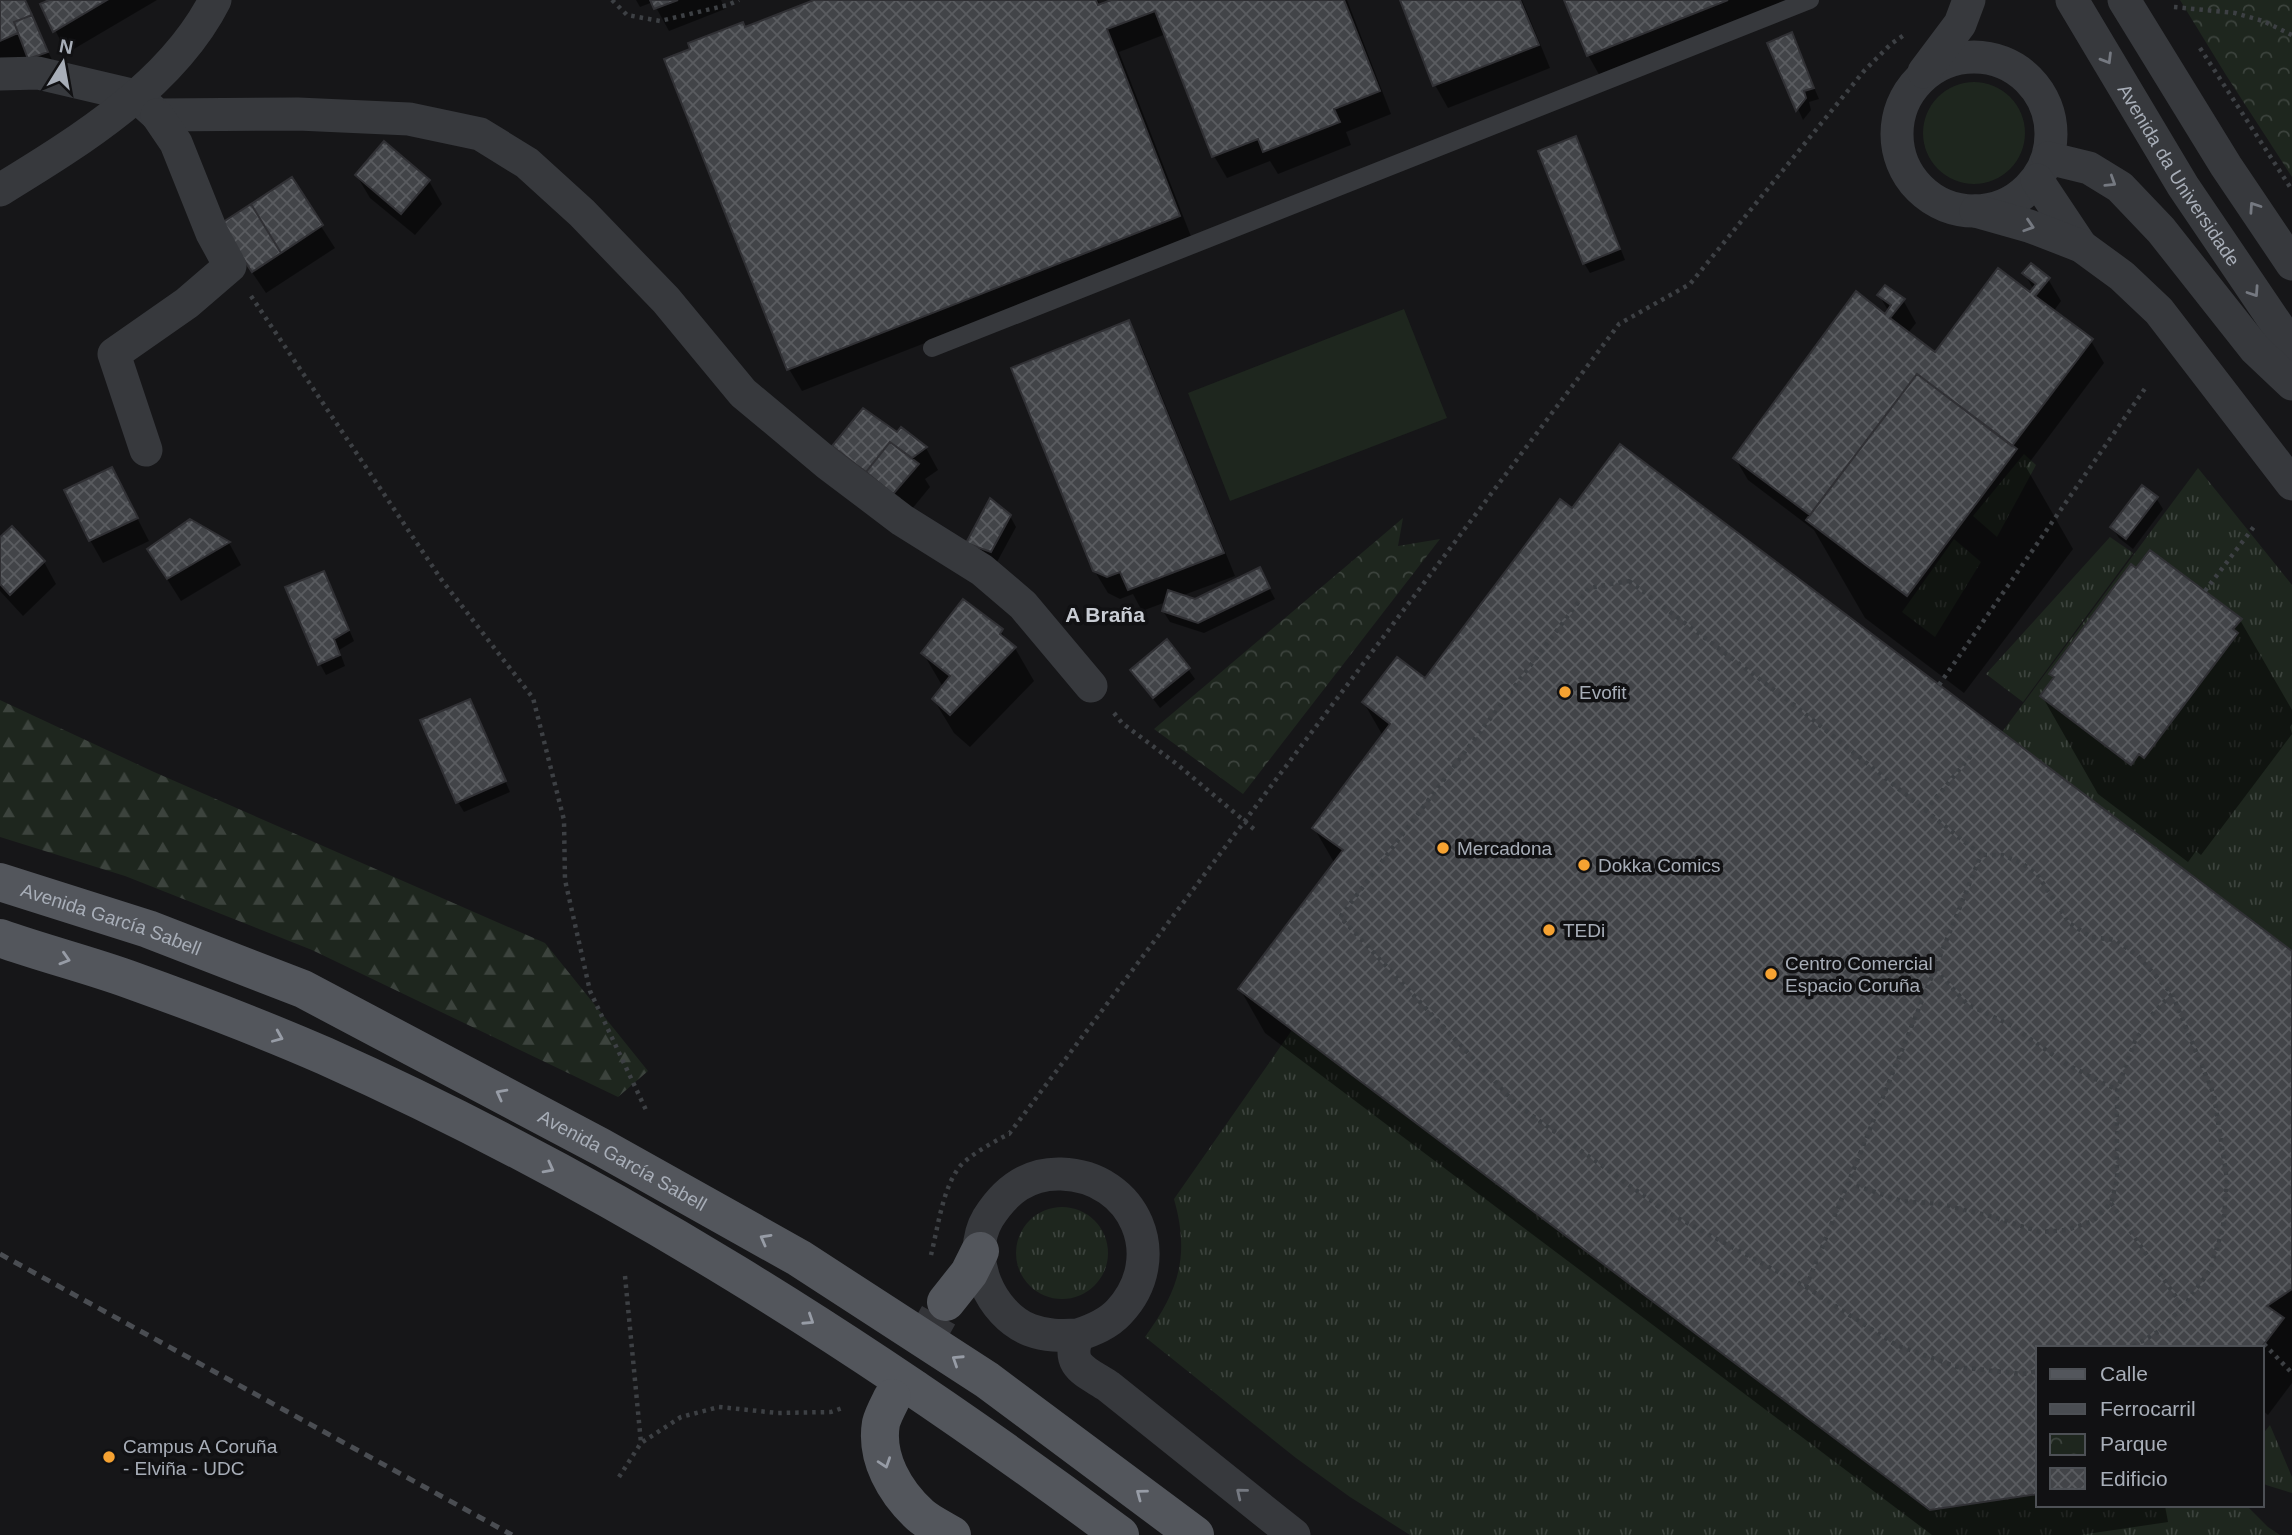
<svg xmlns="http://www.w3.org/2000/svg" width="2292" height="1535" font-family="Helvetica,sans-serif">
  <defs>
    <pattern id="grass-tufts" width="24" height="20" patternUnits="userSpaceOnUse" patternTransform="scale(1.75)"><rect width="24" height="20" fill="#1e261e"/><path d="M3 7l-1-3M5 7V3M7 7l1-3M15 17l-1-3M17 17v-4M19 17l1-3" fill="none" stroke="#3c433d"/></pattern>
    <pattern id="forest-firs" width="22" height="20" patternUnits="userSpaceOnUse" patternTransform="scale(1.75)"><rect width="22" height="20" fill="#1e261e"/><path d="M5 1l3.5 6h-7zM16 11l3.5 6h-7z" fill="#3c433d"/></pattern>
    <pattern id="park-crowns" width="20" height="18" patternUnits="userSpaceOnUse" patternTransform="scale(1.75)"><rect width="20" height="18" fill="#1e261e"/><path d="M2 6a3 3 0 1 1 6 0M12 15a3 3 0 1 1 6 0" fill="none" stroke="#3c433d"/></pattern>
    <pattern id="building-cross-hatch" width="8" height="8" patternUnits="userSpaceOnUse" patternTransform="scale(1.75)"><rect width="8" height="8" fill="#424448"/><path d="M0 0l8 8M0 8l8-8" fill="none" stroke="#5a5c60"/></pattern>
  </defs>
  <rect width="100%" height="100%" fill="#161618"/>
  <!-- grass -->
  <path fill="url(#grass-tufts)" d="M2024,454L2036,465L1997,537L1973,516Z
    M2198,468L2292,585V951L2002,732Z
    M2110,537L2133,553L2023,702L1986,674Z
    M1954,539L1981,562L1935,637L1902,612Z
    M1292,1030L1930,1510L2038,1494V1505H2246L2268,1527L2280,1535H1410L1350,1497L1296,1458L1145,1337C1179,1290 1190,1256 1174,1199Z
    M1016 1253a46 46 0 1 1 92 0a46 46 0 1 1-92 0Z
    M2270,1425L2292,1477V1493L2266,1485L2262,1482V1435Z"/>
  <!-- forest -->
  <path fill="url(#forest-firs)" d="M0,700L154,772L545,943L648,1071L618,1097L312,950L125,876L0,837Z"/>
  <!-- park -->
  <path fill="url(#park-crowns)" d="M2180,0H2292V177L2226,75Z
    M1403,518L1398,546L1440,539L1243,794L1154,729Z"/>
  <!-- garden -->
  <path fill="#1e261e" d="M1923 133a51 51 0 1 1 102 0a51 51 0 1 1-102 0Z
    M1404,309L1447,418L1230,501L1188,393Z"/>
  <!-- shadow -->
  <path fill="#0007" fill-rule="evenodd" d="M0,0H23L59,74L28,56L0,67Z
    M53,0H157L67,53L42,5Z
    M636,0H721L725,9L669,31L653,2L640,7Z
    M819,0H1098L1100,6L1116,0H1347L1391,114L1346,132L1351,145L1278,174L1270,161L1227,178L1214,156L1166,34L1119,52L1192,239L802,391L789,369L745,29Z
    M1401,0H1522L1550,68L1448,108L1435,85Z
    M1566,0H1797L1601,78L1588,55Z
    M1791,34L1819,99L1809,102L1811,110L1803,120L1769,44Z
    M384,143L429,181L442,204L415,235L370,198L357,176Z
    M1581,149L1625,260L1590,273L1584,263Z
    M291,180L335,248L266,293L235,247Z
    M2024,273L2048,279L2061,301L2053,312L2091,341L2104,363L2026,467L2073,549L1964,693L1865,618L1814,530L1748,480L1735,458L1886,317L1889,312L1879,295L1903,300L1916,323L1908,333L1936,354L2031,295L2034,290Z
    M1128,322L1141,345L1235,576L1181,596L1195,601L1265,580L1275,599L1204,633L1170,622L1163,611L1166,602L1142,611L1133,594L1120,599L1108,593L1094,570Z
    M897,435L926,448L938,470L925,479L930,487L907,515L847,469L834,447ZM850,459L901,498L899,501L850,463Z
    M112,469L149,541L103,563L90,540Z
    M2156,498L2163,509L2133,549L2119,538L2112,527Z
    M1010,516L1016,527L997,562L968,543Z
    M190,521L229,543L241,565L181,601L162,571Z
    M0,540L44,562L56,584L23,616L0,591Z
    M2137,570L2240,620L2292,710V724L2290,727L2292,734L2201,855L2196,851L2188,862L2098,794L2042,696L2054,679L2051,674Z
    M329,583L354,641L339,650L345,666L326,675L320,664Z
    M1001,631L1009,644L1015,648L1034,681L970,747L954,733L934,700L943,687L923,653Z
    M1188,669L1195,679L1160,708L1132,671Z
    M1425,680L2292,953V1383L2268,1415L2262,1410V1348H2038V1505H2168L2165,1506L2168,1522L2080,1535H1932L1265,1033L1240,989L1335,864L1314,828L1383,736L1364,703Z
    M475,712L510,792L464,812L458,802Z"/>
  <!-- building -->
  <path fill="url(#building-cross-hatch)" stroke="#303034" stroke-width="2" d="M0,0H25L32,15L14,22L18,33L0,41Z
    M49,0H107L53,32L40,4Z
    M650,0H678L654,9Z
    M814,0H1096L1098,5L1111,0H1344L1380,91L1334,109L1340,122L1263,152L1258,139L1212,157L1155,11L1107,29L1180,216L787,370L664,59L690,49L688,43L743,22L745,27Z
    M1400,0H1520L1539,45L1433,86Z
    M1564,0H1728L1587,56Z
    M32,15L48,52L28,59L14,22Z
    M1792,32L1814,88L1804,91L1806,98L1796,111L1767,43Z
    M1576,136L1620,249L1583,264L1538,151Z
    M384,141L430,180L401,214L355,175Z
    M292,177L323,225L281,253L251,204Z
    M251,204L281,253L252,272L220,224Z
    M2031,263L2050,278L2035,296L2093,339L2012,446L1917,374L1810,515L1733,458L1856,291L1885,314L1891,305L1877,295L1885,285L1905,299L1890,318L1935,352L1998,268L2030,292L2036,284L2022,273Z
    M1129,320L1224,553L1128,590L1120,572L1107,577L1093,571L1011,368Z
    M1917,374L2017,449L1907,596L1806,520Z
    M863,408L897,432L901,427L927,447L912,458L890,442L866,472L832,446Z
    M890,442L919,464L893,494L866,472Z
    M1620,444L2292,951V1289L2267,1306L2284,1318L2261,1348H2038V1494L1930,1510L1238,989L1343,850L1312,828L1390,724L1362,702L1397,657L1425,678L1560,499L1572,508Z
    M112,467L138,518L89,541L64,490Z
    M2142,485L2158,497L2126,539L2110,527Z
    M990,498L1011,515L991,552L966,543Z
    M190,519L230,542L167,579L147,549Z
    M12,526L45,561L10,595L0,584V537Z
    M2150,550L2242,619L2233,629L2238,633L2144,758L2139,754L2131,765L2040,696L2054,677L2049,674L2131,564L2136,568Z
    M1260,567L1270,588L1198,623L1162,611L1168,590L1195,599Z
    M324,571L349,630L334,639L340,655L318,665L285,587Z
    M963,599L1003,629L1000,634L1016,647L950,715L932,699L950,676L921,653Z
    M1167,639L1190,668L1153,698L1130,670Z
    M470,699L506,781L456,803L420,720Z"/>
  <g fill="none" stroke-linecap="round" stroke-linejoin="round">
    <!-- primary-tunnel -->
    <path stroke="#333438" stroke-width="38" stroke-dasharray="38 19" stroke-linecap="butt" d="M892,1398L946,1302"/>
    <!-- path -->
    <path stroke="#3d4044" stroke-width="4.5" stroke-dasharray="3.5 5" stroke-linecap="butt" d="M612,0L627,15L660,21L728,5L739,0
      M2174,7L2235,13L2263,21L2292,35
      M2200,48L2292,190
      M251,296L441,579L533,698L564,820L565,880L590,991L646,1110
      M1629,581L1798,708L1981,855L1806,1287L1665,1211L1516,1104L1340,917L1589,588Z
      M2205,591L2256,524
      M1939,685L2146,387
      M1114,713L1122,723L1178,765L1255,830
      M1925,811L1979,746
      M1935,969L1967,1004L2012,1026L2066,1064L2117,1090
      M2172,994L2214,1095L2227,1180L2223,1228L2210,1270L2183,1307
      M1848,1183L1902,1201L1940,1204L1986,1215L2040,1232L2067,1230L2093,1221L2111,1203L2117,1180V1090L2135,1041L2154,1012L2172,994L2138,956L2115,940L2091,937L2069,923L2037,874L2023,864L2003,855H1981
      M2111,1203L2183,1307L2159,1331L2131,1348
      M931,1255C938,1228 943,1183 963,1163C977,1151 993,1142 1009,1134L1619,324L1690,284L1864,71L1891,44L1904,35
      M625,1276L641,1443
      M1806,1287L1896,1345L1957,1367L2023,1374L2038,1371
      M2264,1344L2292,1373
      M619,1477L641,1443L681,1417L719,1407L778,1413L831,1412L845,1407"/>
    <!-- service -->
    <path stroke="#37393d" stroke-width="18" d="M932,348L1810,0"/>
    <!-- minor -->
    <g stroke="#37393d" stroke-width="33">
      <path id="s1" d="M2072,0L2183,186L2292,347"/>
      <path d="M2124,0L2226,166L2292,264"/>
      <circle cx="1974" cy="134" r="77"/>
      <path d="M1924,72L1960,24L1969,0"/>
      <path d="M0,74L38,73L136,96L157,115L298,114L409,119L480,134L527,163L582,213L666,300L743,393L828,464L902,520L982,570L1023,605L1091,686"/>
      <path d="M2048,158L2089,168L2120,187L2161,230L2255,349L2292,384"/>
      <path d="M2037,180L2081,246"/>
      <path d="M0,190C78,142 172,85 215,0"/>
      <path d="M1976,211L2029,226L2081,246L2122,276L2159,311L2292,484"/>
      <path d="M146,450L114,354L187,303L230,266L212,233L176,143L157,115"/>
      <path d="M1078,1335C1061,1336 1046,1336 1030,1330C990,1314 965,1257 988,1218C1005,1191 1027,1173 1061,1174C1135,1176 1170,1258 1119,1312C1108,1324 1093,1330 1078,1335C1065,1366 1085,1371 1108,1386L1294,1535"/>
    </g>
    <!-- primary -->
    <g stroke="#53565c" stroke-width="38">
      <path id="s2" d="M0,882L148,929L303,989L601,1147L799,1258L987,1380L1195,1535"/>
      <path d="M0,938C42,953 86,964 128,979C195,1003 261,1028 325,1056C609,1183 872,1350 1120,1535"/>
      <path d="M946,1302L969,1273L980,1251"/>
      <path d="M892,1398C888,1406 883,1415 881,1423C875,1458 895,1492 920,1515C929,1523 942,1529 952,1535"/>
    </g>
    <!-- rail -->
    <path stroke="#4a4d52" stroke-width="5" stroke-dasharray="9 7" stroke-linecap="butt" d="M0,1254L512,1535"/>
  </g>
  <!-- one-way arrows -->
  <defs><path id="oneway-chevron" d="M-2-3.5L2.5 0L-2 3.5" fill="none" stroke-width="1.6" stroke-linecap="round" stroke-linejoin="round" transform="scale(1.75)"/></defs>
  <g stroke="#757981">
    <use href="#oneway-chevron" transform="translate(2107 59) rotate(59)"/>
    <use href="#oneway-chevron" transform="translate(2111 182) rotate(32)"/>
    <use href="#oneway-chevron" transform="translate(2254 207) rotate(-124)"/>
    <use href="#oneway-chevron" transform="translate(2029 226) rotate(18)"/>
    <use href="#oneway-chevron" transform="translate(2254 292) rotate(56)"/>
    <use href="#oneway-chevron" transform="translate(1241 1493) rotate(-141)"/>
  </g>
  <g stroke="#979ca6">
    <use href="#oneway-chevron" transform="translate(65 959) rotate(17)"/>
    <use href="#oneway-chevron" transform="translate(278 1037) rotate(23)"/>
    <use href="#oneway-chevron" transform="translate(501 1094) rotate(-152)"/>
    <use href="#oneway-chevron" transform="translate(549 1168) rotate(28)"/>
    <use href="#oneway-chevron" transform="translate(765 1239) rotate(-151)"/>
    <use href="#oneway-chevron" transform="translate(809 1320) rotate(33)"/>
    <use href="#oneway-chevron" transform="translate(957 1360) rotate(-147)"/>
    <use href="#oneway-chevron" transform="translate(885 1463) rotate(71)"/>
    <use href="#oneway-chevron" transform="translate(1141 1494) rotate(-143)"/>
  </g>
  <!-- markers -->
  <g fill="#f5a232" stroke="#111113" stroke-width="2.5">
    <circle cx="1565" cy="692" r="7"/>
    <circle cx="1443" cy="848" r="7"/>
    <circle cx="1584" cy="865" r="7"/>
    <circle cx="1549" cy="930" r="7"/>
    <circle cx="1771" cy="974" r="7"/>
    <circle cx="109" cy="1457" r="7"/>
  </g>
  <g text-anchor="middle" dominant-baseline="central" stroke-width="7" stroke-linejoin="round" paint-order="stroke">
    <!-- street labels -->
    <g font-size="19" fill="#a8aeb8" stroke="#111113">
      <text stroke="none"><textPath href="#s1" startOffset="205">Avenida da Universidade</textPath></text>
      <text stroke="none"><textPath href="#s2" startOffset="117">Avenida García Sabell</textPath></text>
      <text stroke="none"><textPath href="#s2" startOffset="684">Avenida García Sabell</textPath></text>
    </g>
    <!-- poi labels -->
    <g font-size="19" fill="#a8aeb8" stroke="#111113" text-anchor="start">
      <text x="1579" y="692">Evofit</text>
      <text x="1457" y="848">Mercadona</text>
      <text x="1598" y="865">Dokka Comics</text>
      <text x="1563" y="930">TEDi</text>
      <text x="1785" y="963">Centro Comercial<tspan x="1785" dy="22">Espacio Coruña</tspan></text>
      <text x="123" y="1446">Campus A Coruña<tspan x="123" dy="22">- Elviña - UDC</tspan></text>
    </g>
    <!-- neighbourhood labels -->
    <g font-size="21" font-weight="bold" fill="#c9cdd4" stroke="#111113">
      <text x="1105" y="614">A Braña</text>
    </g>
  </g>
  <!-- legend -->
  <rect x="2036" y="1346" width="228" height="161" fill="#111113" stroke="#4d5055" stroke-width="2"/>
  <rect x="2050" y="1369" width="35" height="10" fill="#53565c" stroke="#4d5055" stroke-width="2"/>
  <text x="2100" y="1381" font-size="21" fill="#a8aeb8">Calle</text>
  <rect x="2050" y="1404" width="35" height="10" fill="#4a4d52" stroke="#4d5055" stroke-width="2"/>
  <text x="2100" y="1416" font-size="21" fill="#a8aeb8">Ferrocarril</text>
  <rect x="2050" y="1434" width="35" height="21" fill="url(#park-crowns)" stroke="#4d5055" stroke-width="2"/>
  <text x="2100" y="1451" font-size="21" fill="#a8aeb8">Parque</text>
  <rect x="2050" y="1468" width="35" height="21" fill="url(#building-cross-hatch)" stroke="#4d5055" stroke-width="2"/>
  <text x="2100" y="1486" font-size="21" fill="#a8aeb8">Edificio</text>
  <!-- north arrow -->
  <g transform="translate(63 63) rotate(11)" stroke="#111113" stroke-width="5" paint-order="stroke">
  <path d="M0-5L12 26L0 18L-12 26Z" fill="#a8aeb8"/>
  <text y="-10" font-size="19" font-weight="bold" text-anchor="middle" fill="#a8aeb8">N</text>
  </g>
</svg>
